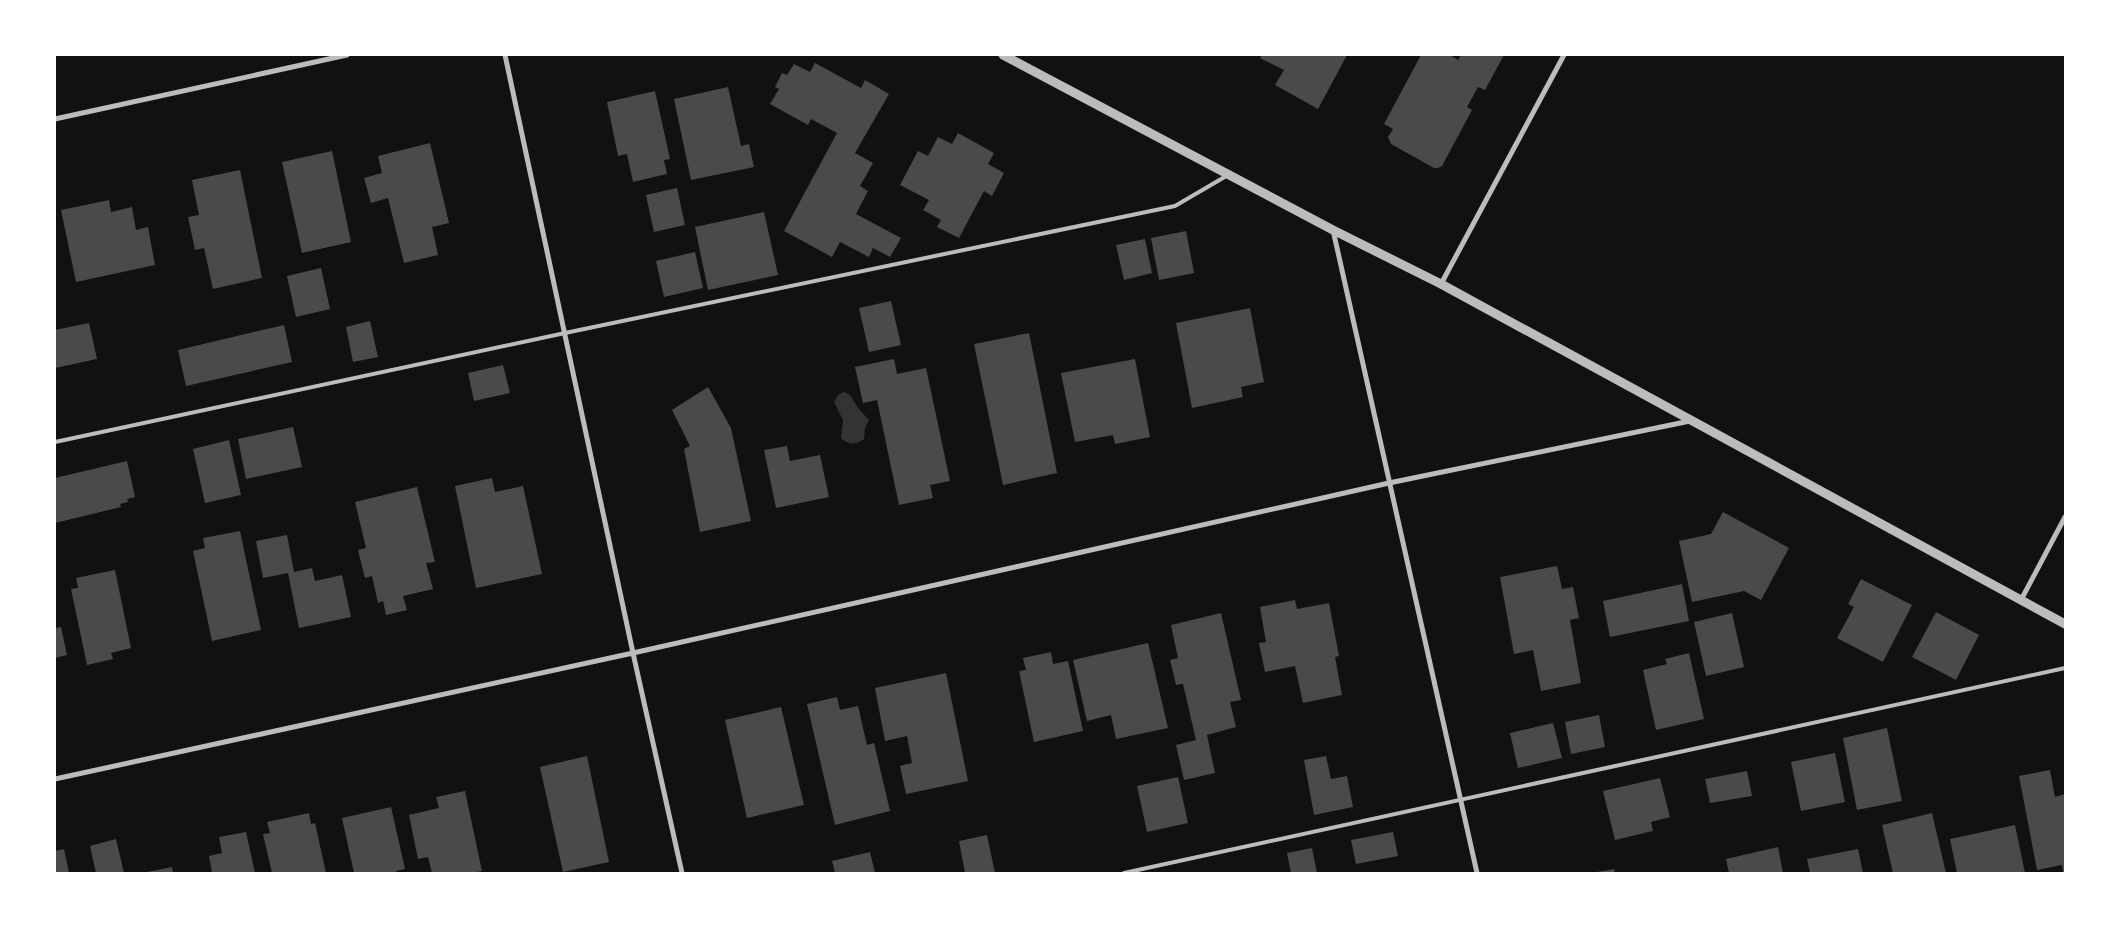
<svg xmlns="http://www.w3.org/2000/svg" width="2120" height="928" font-family="Mulish,sans-serif">
  <rect width="100%" height="100%" fill="#111"/>
  <!-- water -->
  <path fill="#333" d="M844,392L850,395L858,408L869,420L865,428L864,439C857,445 847,445 841,438L843,420L834,402L838,395Z"/>
  <!-- building -->
  <path fill="#4a4a4a" d="M1262,55H1347L1318,109L1275,85L1284,70L1260,58Z
    M1421,55H1450L1458,60L1461,55H1504L1485,90L1478,87L1467,107L1472,110L1442,166L1438,168H1434L1391,144L1388,137L1393,129L1384,124Z
    M815,63L861,88L865,80L889,94L855,153L873,163L860,186L868,191L856,214L901,238L890,257L873,248L869,257L840,242L832,257L784,231L837,133L811,119L808,125L770,104L779,89L775,87L782,73L787,75L794,64L810,72Z
    M728,87L741,146L749,144L754,167L691,180L674,99Z
    M655,91L670,159L664,160L667,174L633,182L627,154L618,156L607,102Z
    M958,133L994,153L988,164L1004,173L992,196L984,191L959,238L937,227L941,220L923,210L929,200L900,185L918,151L928,156L938,137L952,144Z
    M430,143L449,223L432,227L438,255L404,263L388,198L371,203L364,178L382,173L378,156Z
    M332,151L351,242L302,253L282,162Z
    M240,170L262,278L213,289L204,248L195,250L188,217L199,215L192,180Z
    M677,188L685,225L654,232L646,195Z
    M109,200L111,212L132,207L136,230L148,227L155,265L76,282L61,210Z
    M764,212L778,275L708,290L695,227Z
    M1186,231L1194,273L1159,280L1151,238Z
    M1145,239L1152,273L1124,280L1116,245Z
    M695,252L703,288L664,297L656,261Z
    M321,268L330,309L296,317L287,276Z
    M891,301L901,345L869,352L859,308Z
    M1250,308L1264,382L1241,387L1243,397L1192,408L1176,323Z
    M370,321L378,357L353,362L346,327Z
    M89,323L97,359L55,368V330Z
    M284,325L292,362L186,386L178,350Z
    M1029,333L1057,473L1003,485L974,344Z
    M894,359L897,374L926,368L950,481L930,485L933,498L899,505L877,400L863,403L855,367Z
    M1135,359L1150,437L1115,444L1113,435L1075,442L1061,373Z
    M503,365L510,393L474,401L468,373Z
    M708,387L731,428L751,521L700,532L684,449L690,446L672,410Z
    M293,427L302,467L246,479L238,439Z
    M229,440L241,495L205,503L193,449Z
    M787,446L790,461L820,455L829,497L776,508L764,450Z
    M127,461L135,497L127,499L128,502L120,504L121,507L55,523V478Z
    M492,478L495,492L523,486L542,574L476,588L455,486Z
    M417,487L435,562L426,563L433,589L403,596L407,610L386,615L383,601L378,603L372,576L365,578L358,550L366,548L355,502Z
    M1723,512L1789,548L1761,600L1744,591L1692,602L1679,541L1711,534Z
    M240,531L261,630L212,641L193,551L205,548L203,538Z
    M287,535L294,572L312,568L315,581L342,575L351,617L299,628L288,573L263,578L256,541Z
    M1557,566L1562,589L1573,587L1579,618L1570,620L1581,683L1541,691L1533,650L1514,654L1500,577Z
    M115,570L131,648L111,653L113,659L87,665L71,589L78,588L76,578Z
    M1861,579L1912,605L1883,662L1837,638L1854,607L1848,604Z
    M1682,584L1689,621L1610,637L1603,601Z
    M1295,600L1297,609L1329,603L1339,656L1335,657L1342,695L1303,703L1295,666L1265,672L1259,643L1266,642L1260,607Z
    M1936,612L1979,635L1956,680L1912,657Z
    M1221,613L1241,700L1230,702L1236,727L1207,735L1215,773L1184,780L1176,745L1196,740L1183,684L1176,685L1170,660L1178,658L1171,625Z
    M1732,613L1744,667L1706,676L1694,622Z
    M61,627L67,655L55,658V628Z
    M1148,643L1168,728L1116,739L1111,715L1087,721L1073,660Z
    M1051,652L1053,664L1068,661L1083,731L1034,742L1019,671L1026,670L1023,658Z
    M1689,653L1704,719L1656,730L1643,670L1667,664L1665,659Z
    M946,673L968,781L906,794L900,766L912,763L907,736L885,741L875,688Z
    M837,697L840,710L858,706L867,745L874,743L890,811L835,825L807,704Z
    M781,707L804,805L747,818L725,720Z
    M1599,715L1605,747L1571,754L1565,722Z
    M1553,723L1562,758L1518,768L1510,733Z
    M1887,728L1902,801L1857,810L1843,738Z
    M1835,753L1845,802L1801,811L1791,762Z
    M587,756L609,862L563,872L540,767Z
    M1326,756L1331,779L1347,776L1353,807L1314,815L1304,760Z
    M2050,770L2055,797L2065,794V873H2063L2062,865L2037,870L2019,776Z
    M1747,771L1752,796L1710,803L1705,779Z
    M1178,777L1188,823L1147,832L1137,786Z
    M1660,778L1670,817L1651,822L1653,831L1615,840L1603,791Z
    M465,791L482,871L472,873H432L428,857L418,859L409,815L439,808L436,797Z
    M391,807L405,869L396,871V873H354L342,818Z
    M309,813L311,824L315,823L326,873H272L263,834L270,833L267,822Z
    M1932,813L1946,873H1893L1882,825Z
    M2015,825L2025,873H1957L1950,839Z
    M246,832L255,873H212L209,856L222,853L219,837Z
    M1393,832L1398,856L1356,864L1351,840Z
    M987,835L995,873H965L959,841Z
    M116,839L124,873H96L90,846Z
    M1778,847L1783,873H1729L1726,859Z
    M1312,848L1317,873H1291L1287,853Z
    M64,849L69,873H55V851Z
    M1858,849L1863,873H1810L1807,859Z
    M870,852L875,873H835L832,861Z
    M172,867L173,873H147V872Z
    M1614,869L1615,873H1598L1597,872Z"/>
  <g fill="none" stroke-linecap="round" stroke-linejoin="round">
    <!-- service -->
    <path stroke="#bcbcbc" stroke-width="4" d="M55,442L565,333L1175,206L1228,175
      M1124,873L2065,668"/>
    <!-- minor -->
    <path stroke="#bcbcbc" stroke-width="5" d="M505,55L633,653L682,873
      M55,119L347,55
      M1333,230L1477,873
      M1441,284L1564,55
      M2021,600L2065,517
      M55,779L633,653L1389,483L1690,421"/>
    <!-- tertiary -->
    <path stroke="#bcbcbc" stroke-width="9" d="M1003,55L1333,230L1441,284L2065,624"/>
  </g>
  <!-- border -->
  <rect width="2120" height="928" fill="none" stroke="#ffffff" stroke-width="112"/>
</svg>
